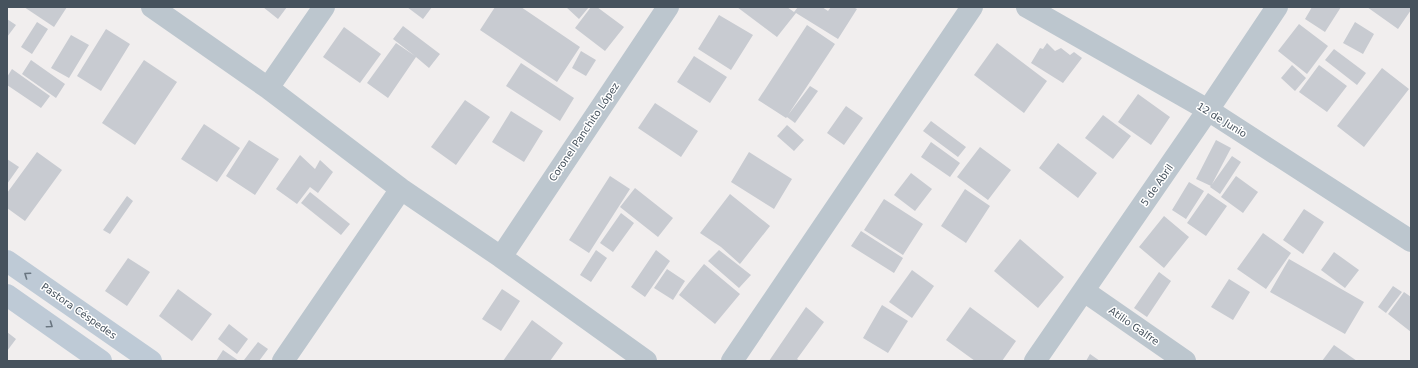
<svg xmlns="http://www.w3.org/2000/svg" width="1418" height="368" font-family="'DejaVu Sans',sans-serif">
  <rect width="100%" height="100%" fill="#f1eeee"/>
  <!-- building -->
  <path fill="#c8cbd1" d="M24,7H67L54,27Z
    M263,7H287L278,19Z
    M407,7H432L423,19Z
    M495,7H521L580,47L557,82L480,30Z
    M566,7H589L579,19Z
    M591,7H597L624,27L605,51L575,28Z
    M737,7H787L794,12L798,7H822L828,11L831,7H853L857,9L838,39L796,13L777,37Z
    M1312,7H1341L1325,32L1305,19Z
    M1367,7H1411V10L1398,29Z
    M719,15L753,35L731,70L698,49Z
    M7,19L16,25L7,37Z
    M37,22L48,29L32,54L21,47Z
    M1355,22L1374,34L1363,54L1343,43Z
    M1299,24L1328,46L1307,74L1278,51Z
    M807,25L835,44L788,115L810,86L818,91L795,123L787,117L786,118L758,100Z
    M403,26L440,54L429,68L416,57L388,98L367,83L396,43L415,56L393,39Z
    M344,27L381,54L360,83L323,57Z
    M106,29L130,44L101,91L77,76Z
    M71,35L89,45L69,78L51,68Z
    M997,43L1047,81L1024,113L974,75Z
    M1047,43L1055,51L1061,48L1070,55L1074,52L1082,58L1063,83L1031,63L1040,48L1043,49Z
    M1334,49L1366,73L1357,85L1325,60Z
    M581,51L596,60L586,76L572,68Z
    M694,56L727,77L710,103L677,82Z
    M31,60L65,84L56,98L22,74Z
    M144,60L177,82L135,145L102,123Z
    M521,63L574,98L560,121L506,86Z
    M1292,65L1306,78L1295,91L1281,78Z
    M1319,65L1347,86L1327,112L1299,92Z
    M1382,68L1409,89L1364,147L1337,126Z
    M12,69L50,96L41,108L7,85V77Z
    M1138,94L1170,117L1151,145L1118,122Z
    M465,100L490,117L456,165L431,147Z
    M655,103L698,131L681,157L638,128Z
    M846,106L863,118L844,145L827,133Z
    M511,111L543,131L524,162L492,142Z
    M1103,115L1131,136L1113,159L1085,138Z
    M931,121L966,147L958,157L923,131Z
    M204,124L240,148L217,182L181,159Z
    M787,125L804,140L794,151L777,136Z
    M249,140L279,159L255,195L226,176Z
    M1216,140L1231,148L1211,186L1196,179Z
    M931,142L960,163L950,177L921,157Z
    M1058,143L1097,173L1078,198L1039,168Z
    M980,147L1011,170L988,200L957,177Z
    M37,152L62,170L25,221L7,208V193Z
    M749,152L792,179L774,209L731,182Z
    M300,155L315,169L320,160L333,172L318,193L310,187L297,204L276,189Z
    M1232,156L1241,162L1220,194L1210,187Z
    M7,159L19,167L7,184Z
    M911,173L932,189L915,211L894,195Z
    M610,176L630,189L589,253L569,240Z
    M1236,176L1258,192L1243,213L1221,197Z
    M1189,182L1204,191L1186,219L1172,210Z
    M635,188L673,218L658,237L620,207Z
    M965,189L990,206L966,243L941,226Z
    M310,192L350,224L341,235L301,203Z
    M1208,193L1227,206L1206,236L1187,223Z
    M730,194L770,226L740,264L721,247L700,233Z
    M127,196L133,201L110,234L103,230Z
    M884,199L923,224L903,255L864,230Z
    M1304,209L1324,222L1303,254L1283,240Z
    M621,213L634,223L613,252L600,243Z
    M1164,216L1189,237L1164,268L1139,247Z
    M861,231L903,258L894,273L851,246Z
    M1263,233L1291,253L1266,289L1237,269Z
    M1020,239L1064,277L1038,308L994,271Z
    M596,250L607,258L591,282L580,275Z
    M656,250L670,261L645,297L631,287Z
    M719,250L751,275L739,288L708,261Z
    M1334,252L1359,270L1345,288L1321,270Z
    M128,258L150,272L127,306L105,291Z
    M1289,259L1364,302L1345,334L1270,292Z
    M704,264L740,294L715,324L679,295Z
    M667,269L685,281L673,300L654,288Z
    M912,270L934,286L912,318L889,302Z
    M1159,272L1171,281L1147,317L1134,308Z
    M1229,279L1250,292L1233,320L1211,307Z
    M1393,286L1402,292L1386,313L1378,307Z
    M178,289L212,314L192,341L159,316Z
    M502,289L520,301L501,331L482,319Z
    M1404,292L1411,297V332L1388,314Z
    M882,305L908,321L888,353L863,338Z
    M806,307L824,322L797,359L800,361H769Z
    M970,307L1016,341L1002,361H975L946,340Z
    M532,320L563,343L550,361H503Z
    M229,324L248,339L237,354L218,339Z
    M7,332L16,339L7,351Z
    M258,342L268,349L259,361H246L244,360Z
    M1334,345L1357,361H1322Z
    M223,350L239,361H216Z
    M1090,354L1100,361H1086Z"/>
  <g fill="none" stroke-linecap="round" stroke-linejoin="round">
    <!-- street -->
    <path stroke="#bcc6ce" stroke-width="22" d="M152,7L268,88L401,189L501,257L646,361
      M1027,7L1208,110L1411,241
      M268,88L324,7
      M501,257L668,7
      M1084,291L1185,361
      M283,361L401,189
      M732,361L972,7
      M1035,361L1208,110L1277,7"/>
    <!-- secondary -->
    <path stroke="#becad6" stroke-width="22" d="M7,261L151,361
      M7,295L101,361"/>
  </g>
  <!-- one-way arrows -->
  <defs><path id="oneway-chevron" d="M-2-3.5L2.5 0L-2 3.5" fill="none" stroke-width="1.6" stroke-linecap="round" stroke-linejoin="round"/></defs>
  <g stroke="#6a7681">
    <use href="#oneway-chevron" transform="translate(27 275) rotate(-145)"/>
    <use href="#oneway-chevron" transform="translate(50 325) rotate(35)"/>
  </g>
  <g text-anchor="middle" dominant-baseline="central" stroke-width="3" stroke-linejoin="round" paint-order="stroke">
    <!-- street labels -->
    <g font-size="10" fill="#46525d" stroke="#fff">
      <text transform="translate(1222 120) rotate(32)">12 de Junio</text>
      <text transform="translate(584 132) rotate(-56)">Coronel Panchito López</text>
      <text transform="translate(1157 185) rotate(-55)">5 de Abril</text>
      <text transform="translate(79 311) rotate(35)">Pastora Céspedes</text>
      <text transform="translate(1134 326) rotate(35)">Atilio Galfre</text>
    </g>
  </g>
  <!-- border -->
  <rect width="1418" height="368" fill="none" stroke="#46525d" stroke-width="16"/>
</svg>
